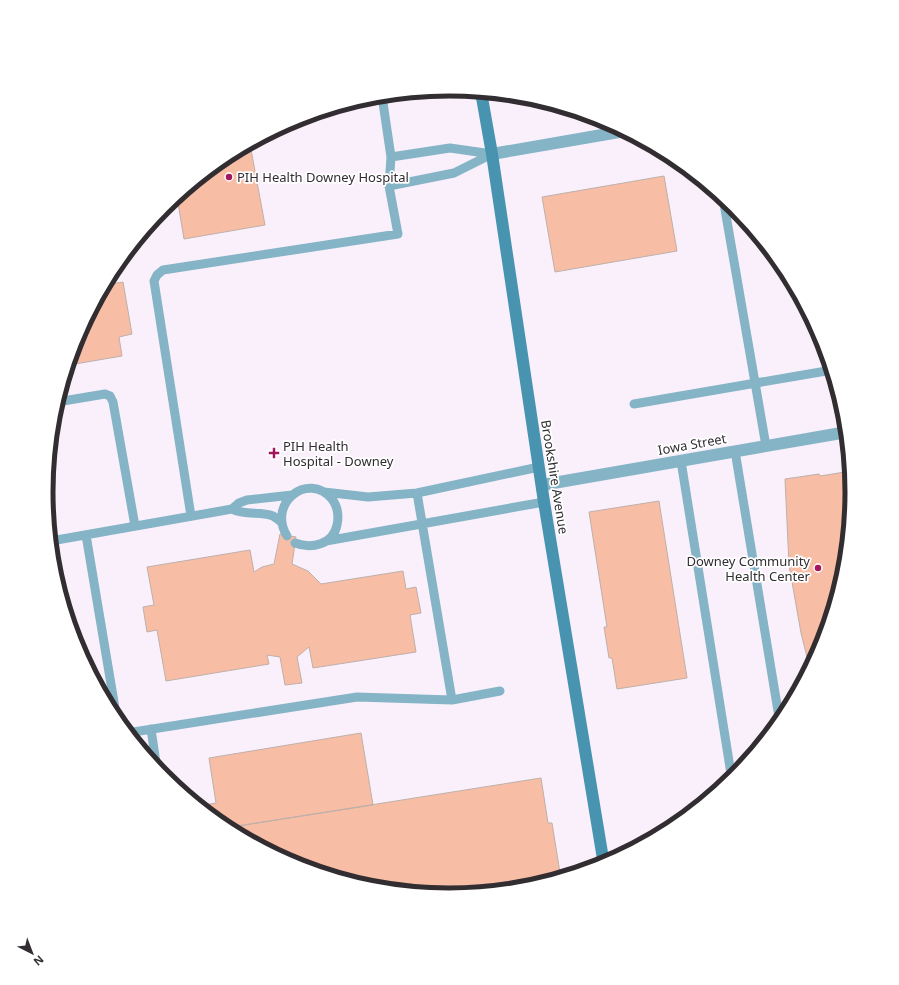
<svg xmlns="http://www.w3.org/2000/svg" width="899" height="985" font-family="'Noto Sans',sans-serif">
  <rect width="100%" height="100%" fill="#faf0fb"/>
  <!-- building -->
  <path fill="#f8bda5" stroke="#beb0aa" d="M250,144L265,225L184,239L177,197L226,157Z
    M664,176L677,251L555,272L542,197Z
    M110,277L111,284L123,282L132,334L119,337L122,356L69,365L77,338Z
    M851,471L853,493L845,571L822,647L810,669L801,633L789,565L785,479L819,474L820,476Z
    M659,501L687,678L617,689L612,658H609L604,627H607L589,512Z
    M280,534L296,537L292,564L308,571L321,584L403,571L406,589L416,587L421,613L410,615L416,652L313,668L309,647L297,657L302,683L285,685L280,657L267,655L269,664L166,681L157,630L147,632L143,607L154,605L147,567L250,550L254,572L262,567L274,564Z
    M361,733L373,805L225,828L198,806L216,803L209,758Z
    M541,778L548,823H552L560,873L556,874L557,880L528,888L449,896L371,888L295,865L225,828Z"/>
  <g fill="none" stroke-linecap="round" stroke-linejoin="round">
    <!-- lane -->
    <path stroke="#85b4c7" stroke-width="9" d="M382,96L391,157L450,148L492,154
      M389,186L454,173L492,154
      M723,198L766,446
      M57,402L105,394L110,396L113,402L135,526
      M634,404L832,370
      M735,451L780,723
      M681,461L732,780
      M324,492L368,497L417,493L539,467
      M417,493L452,700
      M232,509C245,516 260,511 273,516C276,518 279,520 281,522
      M191,516L154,281L157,275L163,270L398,234L389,186L391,157
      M86,535L117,720
      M287,536C267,503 308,471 332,499C338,507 339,516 337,525C333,545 311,549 295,543
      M51,541L232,509L239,503L247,500L292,495
      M326,541L544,502
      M151,729L157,770
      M127,733L357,697L452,700L500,691"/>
    <!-- street -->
    <path stroke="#85b4c7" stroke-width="12" d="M492,154L625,131
      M542,485L847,432"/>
    <!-- secondary -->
    <path stroke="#4894b0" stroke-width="12" d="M481,92L492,154L544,502L604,865"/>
  </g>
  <!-- markers -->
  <g fill="#a2165e" stroke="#fff" stroke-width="1.5">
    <circle cx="229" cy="177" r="4"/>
    <path d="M272 447h4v4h4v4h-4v4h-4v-4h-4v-4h4z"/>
    <circle cx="818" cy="568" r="4"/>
  </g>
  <g text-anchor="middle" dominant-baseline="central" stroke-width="3.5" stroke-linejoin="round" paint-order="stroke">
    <!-- poi labels -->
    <g font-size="13" fill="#312d31" stroke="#fff" text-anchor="start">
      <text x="237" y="177">PIH Health Downey Hospital</text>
      <text x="283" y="446">PIH Health<tspan x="283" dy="15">Hospital - Downey</tspan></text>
      <text x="810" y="561" text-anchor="end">Downey Community<tspan x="810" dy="15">Health Center</tspan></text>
    </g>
    <!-- street labels -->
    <g font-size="13" fill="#312d31" stroke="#fff">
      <text transform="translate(692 444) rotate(-10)">Iowa Street</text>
      <text transform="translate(555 477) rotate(81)">Brookshire Avenue</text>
    </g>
  </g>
  <!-- crop -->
  <path d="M0 0H899V985H0ZM53 492a396 396 0 1 1 792 0a396 396 0 1 1-792 0Z" fill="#fff" fill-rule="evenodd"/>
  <path fill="none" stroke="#312d31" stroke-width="5" d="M53 492a396 396 0 1 1 792 0a396 396 0 1 1-792 0Z"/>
  <!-- north arrow -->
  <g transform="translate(32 953) rotate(138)" stroke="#ffffff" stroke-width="3" paint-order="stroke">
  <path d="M0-3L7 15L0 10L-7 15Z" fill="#312d31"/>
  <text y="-6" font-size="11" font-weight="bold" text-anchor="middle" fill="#312d31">N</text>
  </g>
</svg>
